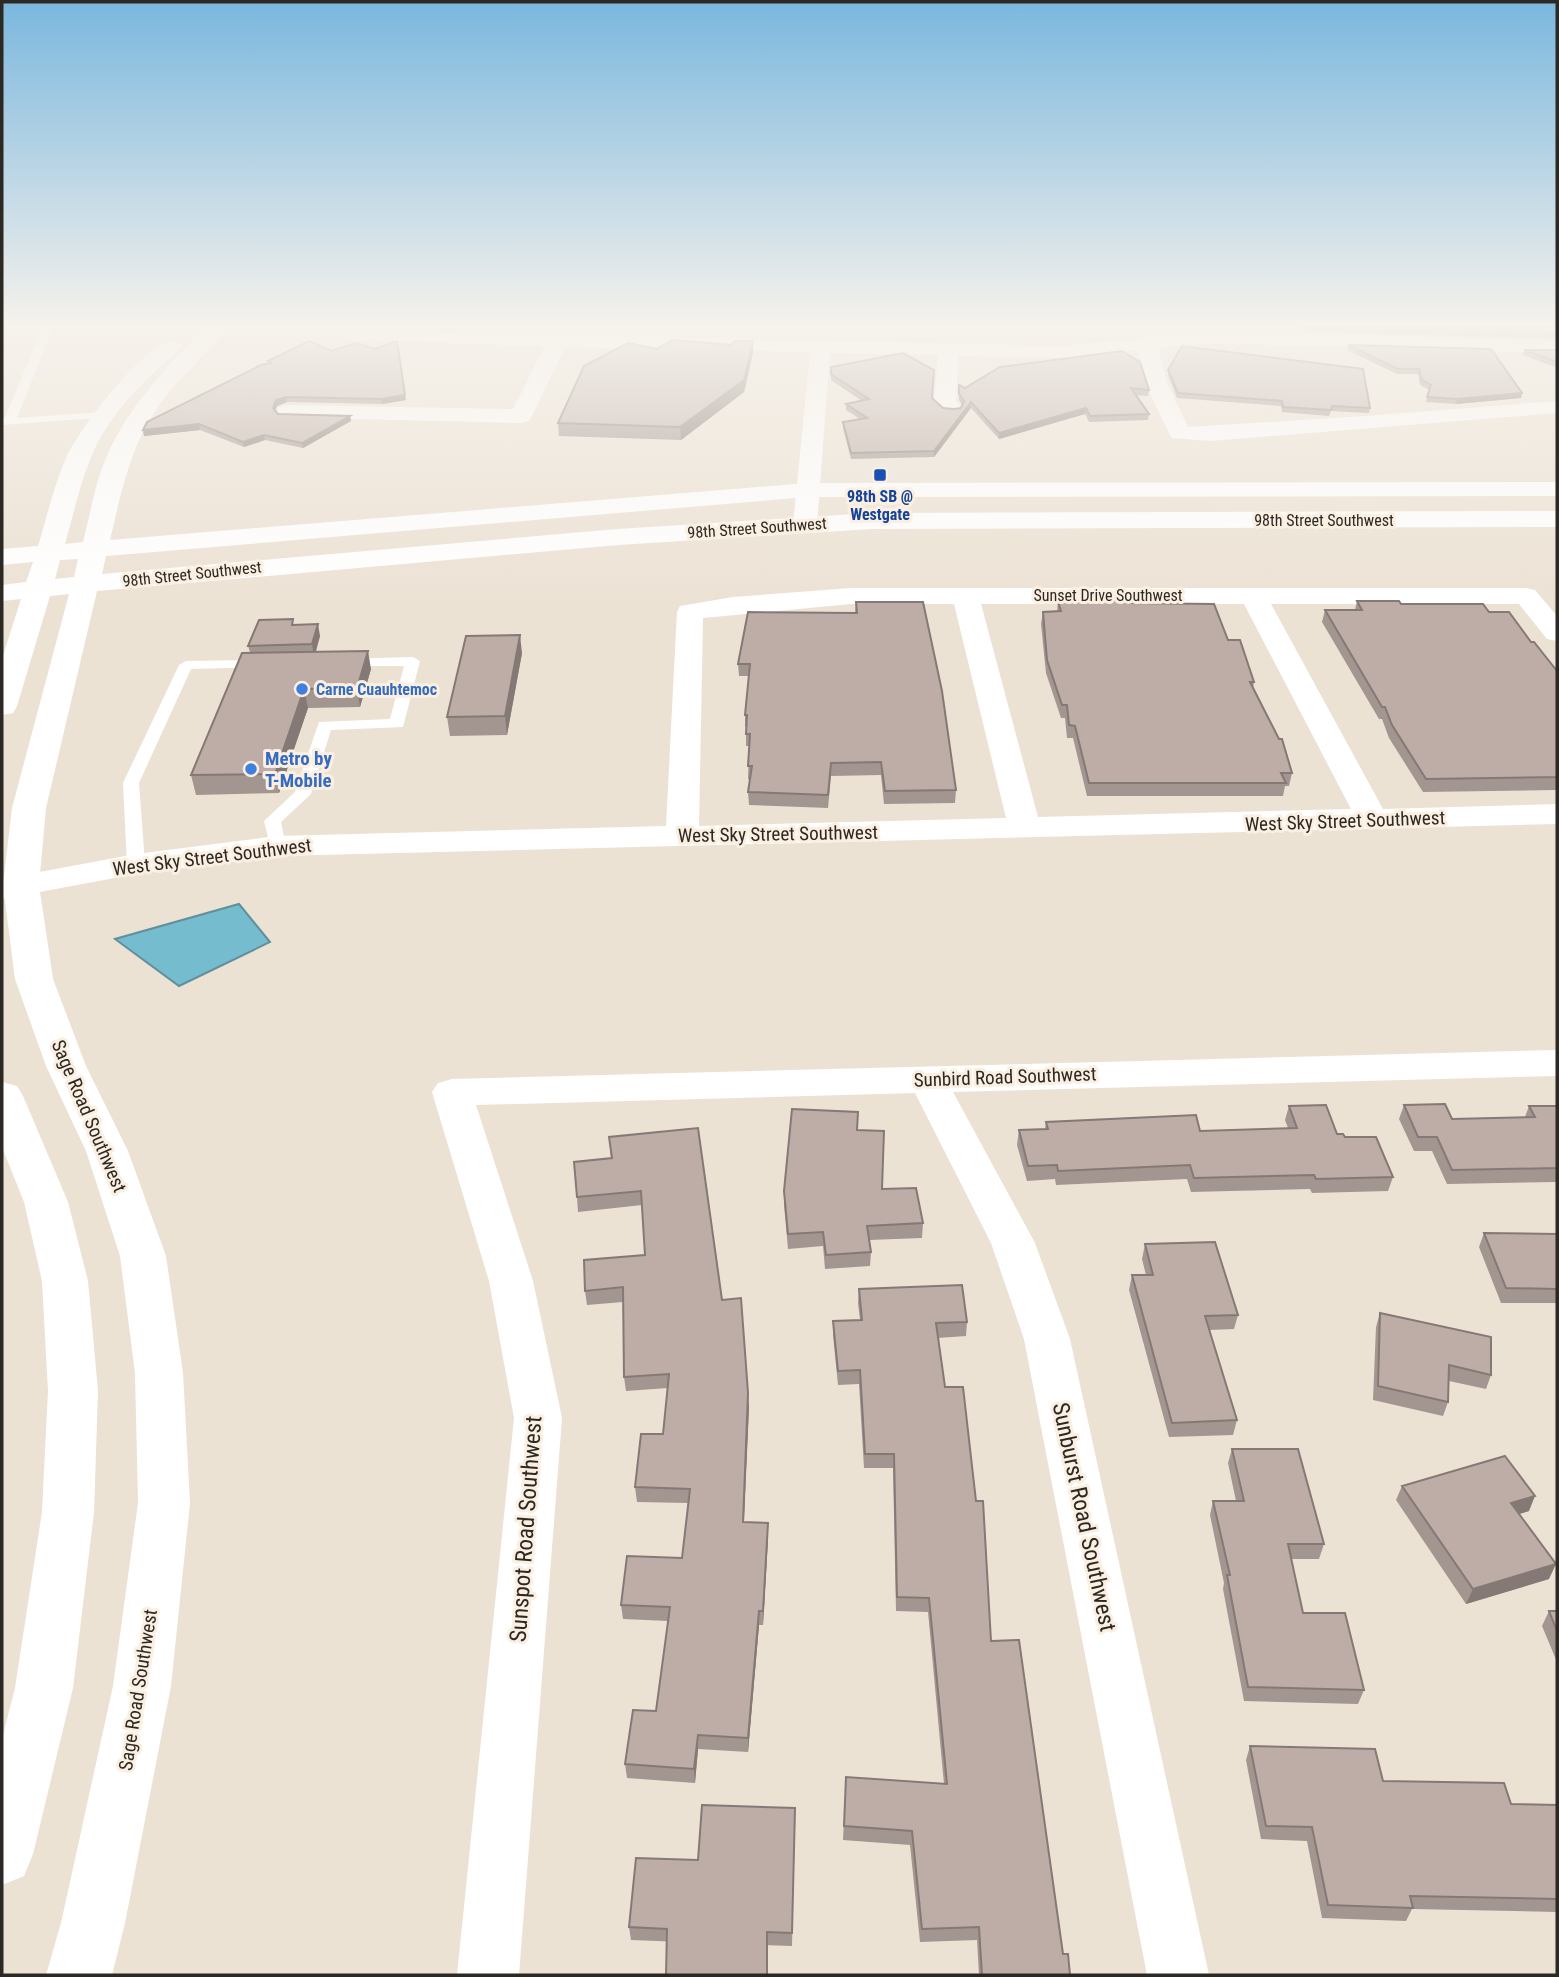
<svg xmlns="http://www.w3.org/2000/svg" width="1559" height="1977" font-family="'Roboto Condensed',sans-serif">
  <rect width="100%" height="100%" fill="#ece2d4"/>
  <!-- water -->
  <path fill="#76bccf" stroke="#60909b" stroke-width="2" d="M239,904L270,942L179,986L115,939Z"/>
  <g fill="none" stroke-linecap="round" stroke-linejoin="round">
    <!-- lane -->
    <path fill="#fff" fill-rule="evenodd" d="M44,324H54L17,418L104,412L110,415L108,417L2,425V419L5,418Z
      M413,657L420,661L403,727L331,730L311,794L281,822L286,846L283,850H271L264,821L295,792L319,722L390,719L404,666H347L340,662L342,659Z
      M261,660L266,661L268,664L266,667L191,669L139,783L145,864L142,868H130L127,864L123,783L179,665L186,661Z"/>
    <!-- street -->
    <path fill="#fff" fill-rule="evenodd" d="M358,330L1064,346L1208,331L1557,341V353L1208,343L1158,348L1167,383L1188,427L1365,416L1557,401V413L1210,441L1172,438L1169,433L1145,383L1138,350L1064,358L958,356L956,401L961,407L958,412C946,414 941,412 934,402L938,355L830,353L817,525L814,530L805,532L796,530L793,525L810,352L565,347L532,416L529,421L521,423L279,417L276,412L279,407L287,405L513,409L545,346L351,340L348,336L351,332Z
      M851,588H1526L1535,590L1557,616V641L1547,639L1519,604H1271L1383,809L1557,804V824L277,856L136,874L2,899V879L136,854L277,836L666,826L677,612L680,606L733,597ZM851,604H954L1006,818L699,826L703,618ZM981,604H1244L1351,809L1038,817Z
      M1557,1050V1076L953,1092L1035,1243L1070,1339L1209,1975H1147L1024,1339L991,1243L915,1093L476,1105L533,1281L562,1418L519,1975H457L514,1418L489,1281L432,1092L438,1083L452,1079Z"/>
    <!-- secondary -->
    <path fill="#fff" fill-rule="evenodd" d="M208,324H230C213,349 188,369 169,392C132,437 123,485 110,540L808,483L1557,482V496L808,497L106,556L102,574L618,529L871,513L1557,511V527L871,529L618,545L97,591L46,808L39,885L53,979L86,1066L128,1151L166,1256L183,1373L190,1503L171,1686L125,1923L112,1975H46L61,1923L113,1686L138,1503L135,1373L120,1256L86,1151L46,1066L15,979L3,885L12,808L69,594L50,596L17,706L13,713L2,715V659L21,599L2,601V585L26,582L33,562L2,565V549L38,546C47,517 54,485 66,458C78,431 149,334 179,342L183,346L179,350C145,379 106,417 90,460C79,487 73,516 65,544L83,542C90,515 95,484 106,458C128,405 170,365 208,324ZM78,559L74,577L55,579L60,560Z
      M2,1082L17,1086L23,1096L68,1202L88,1281L98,1391L94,1512L73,1688L33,1854L24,1876L2,1885V1739L15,1688L42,1512L48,1391L42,1281L24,1202L2,1147Z"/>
  </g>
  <!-- wall -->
  <path fill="#a39590" d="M1299,324H1557V339L1309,331L1298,326Z
    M753,341V353L744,392L681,440L559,436L558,423L657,349L731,345Z
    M1348,345L1522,393L1521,398L1456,404L1426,402L1429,390L1420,385L1418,374H1397L1347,350Z
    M1524,350H1557V368L1523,355Z
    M268,361L406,400L382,404L287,402L277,406L275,411L278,414L350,416L351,421L303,448L265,440L244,447L200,430L144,436L143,430L269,363Z
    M831,367L932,398L943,408L954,409L961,408L962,405L959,400V385L965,388L1000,367L1149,390L1148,396L1135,395L1149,414L1148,420L1089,422L1085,414L999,439L971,408L934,457L851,459L843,428V422L860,419L846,410V404L862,401L831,380Z
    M1168,370L1370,408L1369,413L1331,411L1329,416L1282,412L1281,406L1177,398L1168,375Z
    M1357,601L1489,612L1531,642L1557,671V790L1423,792L1389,738L1382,719H1379L1322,622L1325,610H1355Z
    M856,602L956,790L955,803L884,804L881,775L831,776L828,808L749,805L748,792L750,780L748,779L749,746H746V727H745V715L749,676H739L738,664L855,613Z
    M1058,602L1126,603L1228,640L1254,682L1253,688L1292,773L1289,786H1285L1283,796H1087L1073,738H1067L1065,718H1061L1046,673L1041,624L1043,612H1057Z
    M294,625L320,636L316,652L371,669L360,707L308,708L279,793L196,795L191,775L250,652L248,646Z
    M522,653L507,735L450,736L447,717Z
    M1404,1105L1452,1119L1525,1117L1529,1106H1557V1182L1447,1184L1432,1151H1414L1399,1119Z
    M1289,1106L1345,1137L1393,1177L1388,1191L1312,1193L1310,1189L1191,1192L1187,1179L1056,1185L1055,1179L1027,1181L1017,1145L1019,1130L1045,1129L1046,1122L1200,1131L1288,1128L1285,1120Z
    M857,1130L882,1189L923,1223L922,1238L869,1240L871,1252L870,1266L825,1269L823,1246L788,1249L784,1205V1191Z
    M609,1137L722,1300L749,1407L744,1522L768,1538L763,1625H759L748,1752L698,1749L695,1783L627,1778L625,1764L656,1711L668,1621L623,1619L621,1605L682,1558L688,1503L637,1502L635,1487L663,1434L668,1388L626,1391L624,1377L623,1302L587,1305L585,1291L645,1255L642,1205L578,1212L577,1197L611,1158Z
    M1484,1233L1557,1234V1306L1556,1303H1501L1479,1247Z
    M1145,1244L1238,1315L1234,1329L1209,1330L1237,1420L1233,1435L1169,1437L1129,1290L1132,1275H1146L1142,1259Z
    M859,1289L967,1322L966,1336L938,1338L945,1387L991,1641L1063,1954L1070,1975H979L977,1940L920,1942L910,1845L843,1840L846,1777L944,1784L928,1612L896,1611L893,1468H864L859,1384L838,1385L833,1335V1321L860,1320L858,1303Z
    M1380,1313L1491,1375L1486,1389L1449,1381L1448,1402L1443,1416L1373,1400L1376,1327Z
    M1232,1449L1324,1544L1319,1559H1291L1303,1613L1364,1690L1358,1704L1244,1701L1223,1589L1224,1583L1210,1515L1213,1501H1236L1228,1463Z
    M1402,1486L1529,1511L1519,1514L1549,1579L1466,1604L1396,1500Z
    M1549,1611H1557V1662L1542,1626Z
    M1250,1746L1383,1781L1511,1804L1557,1805V1912L1412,1909L1406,1921L1322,1918L1307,1841L1261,1839L1246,1760Z
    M795,1808L792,1946L631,1940L629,1927L698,1860Z"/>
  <!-- shaded-wall -->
  <path fill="#857975" d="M753,341V353L744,392L681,440L680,427Z
    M1522,393L1521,398L1456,404L1457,399Z
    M405,395L406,400L382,404L381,399Z
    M286,397L287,402L277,406L274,413L273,408L276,400Z
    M971,402V408L934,457V451Z
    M1086,408L1085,414L999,439V433Z
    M350,416L351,421L303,448L302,443Z
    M199,424L200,430L144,436L143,430Z
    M264,435L265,440L244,447L243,442Z
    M318,624L320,636L314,656L312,644Z
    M520,635L522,653L507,735L505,716Z
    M368,651L371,669L360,707L357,688Z
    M304,689L308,708L279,793L275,774Z
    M748,1393L749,1407L743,1537V1522Z
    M1535,1496L1529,1511L1505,1518L1511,1503Z
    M768,1523V1538L763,1625V1611Z
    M1556,1564L1549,1579L1466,1604L1473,1589Z
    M759,1611V1625L748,1752V1738Z
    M698,1735V1749L695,1783L694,1769Z"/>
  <!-- building -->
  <path fill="#beada7" stroke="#857975" stroke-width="2" d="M1305,324H1557V333L1310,326Z
    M672,340L731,345L735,341H753L744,380L680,427L558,423L584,366L628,343L657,349Z
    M309,341L331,351L357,343L375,349L397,341L405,395L381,399L286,397L276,400L273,408L278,414L350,416L302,443L264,435L243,442L199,424L143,430L147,422L261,365L271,363L268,361Z
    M1348,345L1491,349L1522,393L1457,399L1427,397L1431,385L1422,380L1419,369H1398Z
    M1182,346L1363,369L1370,408L1332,406L1331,410L1283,407L1282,401L1178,393L1168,370Z
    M1524,350H1557V362Z
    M1122,351L1140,362L1149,390L1131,388L1149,414L1090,416L1086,408L999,433L971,402L934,451L851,453L843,422L867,418L846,404L869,399L831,374V367L903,353L934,370L932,398L943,408L954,409L961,408L964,401L959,394V385L965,388L1000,367Z
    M1125,600L1126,603L1214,604L1228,640H1240L1254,682H1250L1279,739H1282L1292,773H1281L1286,783H1089L1075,726L1069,725L1067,705H1062L1047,660L1043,612L1061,611L1058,602Z
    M1357,601H1399L1401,604H1483L1489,612H1509L1531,642H1534L1557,671V777L1426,779L1392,725L1385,707H1382L1325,610H1362Z
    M856,602H923L942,691L956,790L885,791L881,762L831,763L828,795L748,792L752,766H748L750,734H746L747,715H745L750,664H738L748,612L857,613Z
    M293,619L292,625L318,624L312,644L248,646L259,620Z
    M520,635L505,716L447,717L466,636Z
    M368,651L357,688L304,689L275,774L191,775L242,653Z
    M1445,1104L1452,1119L1535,1117L1529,1106H1557V1168L1452,1170L1437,1137H1418L1404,1105Z
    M1326,1105L1337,1134H1343L1345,1137H1376L1393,1177L1316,1179L1314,1175L1194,1178L1190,1165L1058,1171L1057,1165L1028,1166L1019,1130L1048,1129L1046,1122L1196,1115L1200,1131L1297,1128L1289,1106Z
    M792,1109L858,1112L857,1130L884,1131L882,1189L916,1188L923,1223L867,1226L871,1252L826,1255L823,1232L788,1234L784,1191Z
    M698,1128L722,1300L741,1298L748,1393L743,1522L768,1523L763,1611H759L748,1738L698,1735L694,1769L625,1764L633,1710L656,1711L670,1607L621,1605L627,1556L682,1558L690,1489L635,1487L641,1434H663L669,1374L624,1377L623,1287L585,1291L584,1260L645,1255L641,1191L577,1197L574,1162L612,1158L609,1137Z
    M1484,1233L1557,1234V1289L1506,1288Z
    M1215,1242L1238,1315L1205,1316L1237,1420L1172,1423L1132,1275H1153L1145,1244Z
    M962,1285L967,1322L936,1323L945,1387H963L976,1501H983L991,1641L1019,1640L1063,1954H1068L1070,1975H982L979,1927L922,1929L912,1831L844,1826L846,1777L947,1784L929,1598L897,1597L894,1454H865L860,1370L838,1371L833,1321L862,1320L859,1289Z
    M1380,1313L1491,1337V1375L1449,1365L1448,1402L1378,1386Z
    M1232,1449H1298L1324,1544H1288L1303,1613H1345L1364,1690L1248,1687L1227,1575H1230L1213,1501H1244Z
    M1505,1456L1535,1496L1511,1503L1556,1564L1473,1589L1402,1486Z
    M1549,1611H1557V1631Z
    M1250,1746L1375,1749L1383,1781L1504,1783L1511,1804L1557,1805V1899L1410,1896L1413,1908L1328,1905L1312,1827L1266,1826Z
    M702,1805L795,1808L792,1933L767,1932V1975H666L667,1929L629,1927L636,1858L698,1860Z"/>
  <!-- sky -->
  <linearGradient id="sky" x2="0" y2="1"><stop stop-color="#7ab7de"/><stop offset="0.54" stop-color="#f6f2ec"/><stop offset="1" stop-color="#f6f2ec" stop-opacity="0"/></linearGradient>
  <rect width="1559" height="601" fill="url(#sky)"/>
  <!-- markers -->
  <rect fill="#1a4fb4" stroke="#faefe1" stroke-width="2.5" x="873" y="468" width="14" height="14" rx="3.5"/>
  <g fill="#3f7fe0" stroke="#faefe1" stroke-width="2.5">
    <circle cx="302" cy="689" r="7"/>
    <circle cx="251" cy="769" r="7"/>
  </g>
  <g text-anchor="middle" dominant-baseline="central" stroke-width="6" stroke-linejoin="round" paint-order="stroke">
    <!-- far-transit labels -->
    <g font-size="16" font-weight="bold" fill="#164399" stroke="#faefe1">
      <text x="880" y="496">98th SB @<tspan x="880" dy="18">Westgate</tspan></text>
    </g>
    <!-- far-street labels -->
    <g font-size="16" fill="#2c2823" stroke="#faefe1">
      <text x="1324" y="520">98th Street Southwest</text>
      <text transform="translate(757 528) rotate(-4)">98th Street Southwest</text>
      <text transform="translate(192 574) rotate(-6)">98th Street Southwest</text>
      <text x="1108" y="595">Sunset Drive Southwest</text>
    </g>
    <!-- far-shop labels -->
    <g font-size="16" font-weight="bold" fill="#366cbe" stroke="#faefe1" text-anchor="start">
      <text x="316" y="689">Carne Cuauhtemoc</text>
    </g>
    <!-- shop labels -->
    <g font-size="19" font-weight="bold" fill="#366cbe" stroke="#faefe1" text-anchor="start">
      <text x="265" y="758">Metro by<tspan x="265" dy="22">T-Mobile</tspan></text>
    </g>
    <!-- street labels -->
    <g font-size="19" fill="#2c2823" stroke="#faefe1">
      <text transform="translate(1345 821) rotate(-2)">West Sky Street Southwest</text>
      <text transform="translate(778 834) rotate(-1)">West Sky Street Southwest</text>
      <text transform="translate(212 857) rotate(-7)">West Sky Street Southwest</text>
      <text transform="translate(1005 1077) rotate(-2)">Sunbird Road Southwest</text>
      <text transform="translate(89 1116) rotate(67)">Sage Road Southwest</text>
      <text transform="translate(138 1690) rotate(-81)">Sage Road Southwest</text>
    </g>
    <!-- near-street labels -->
    <g font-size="23" fill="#2c2823" stroke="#faefe1">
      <text transform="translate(1084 1517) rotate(78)">Sunburst Road Southwest</text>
      <text transform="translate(526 1529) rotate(-86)">Sunspot Road Southwest</text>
    </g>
  </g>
  <!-- border -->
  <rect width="1559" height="1977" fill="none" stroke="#2c2823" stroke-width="7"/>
</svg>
